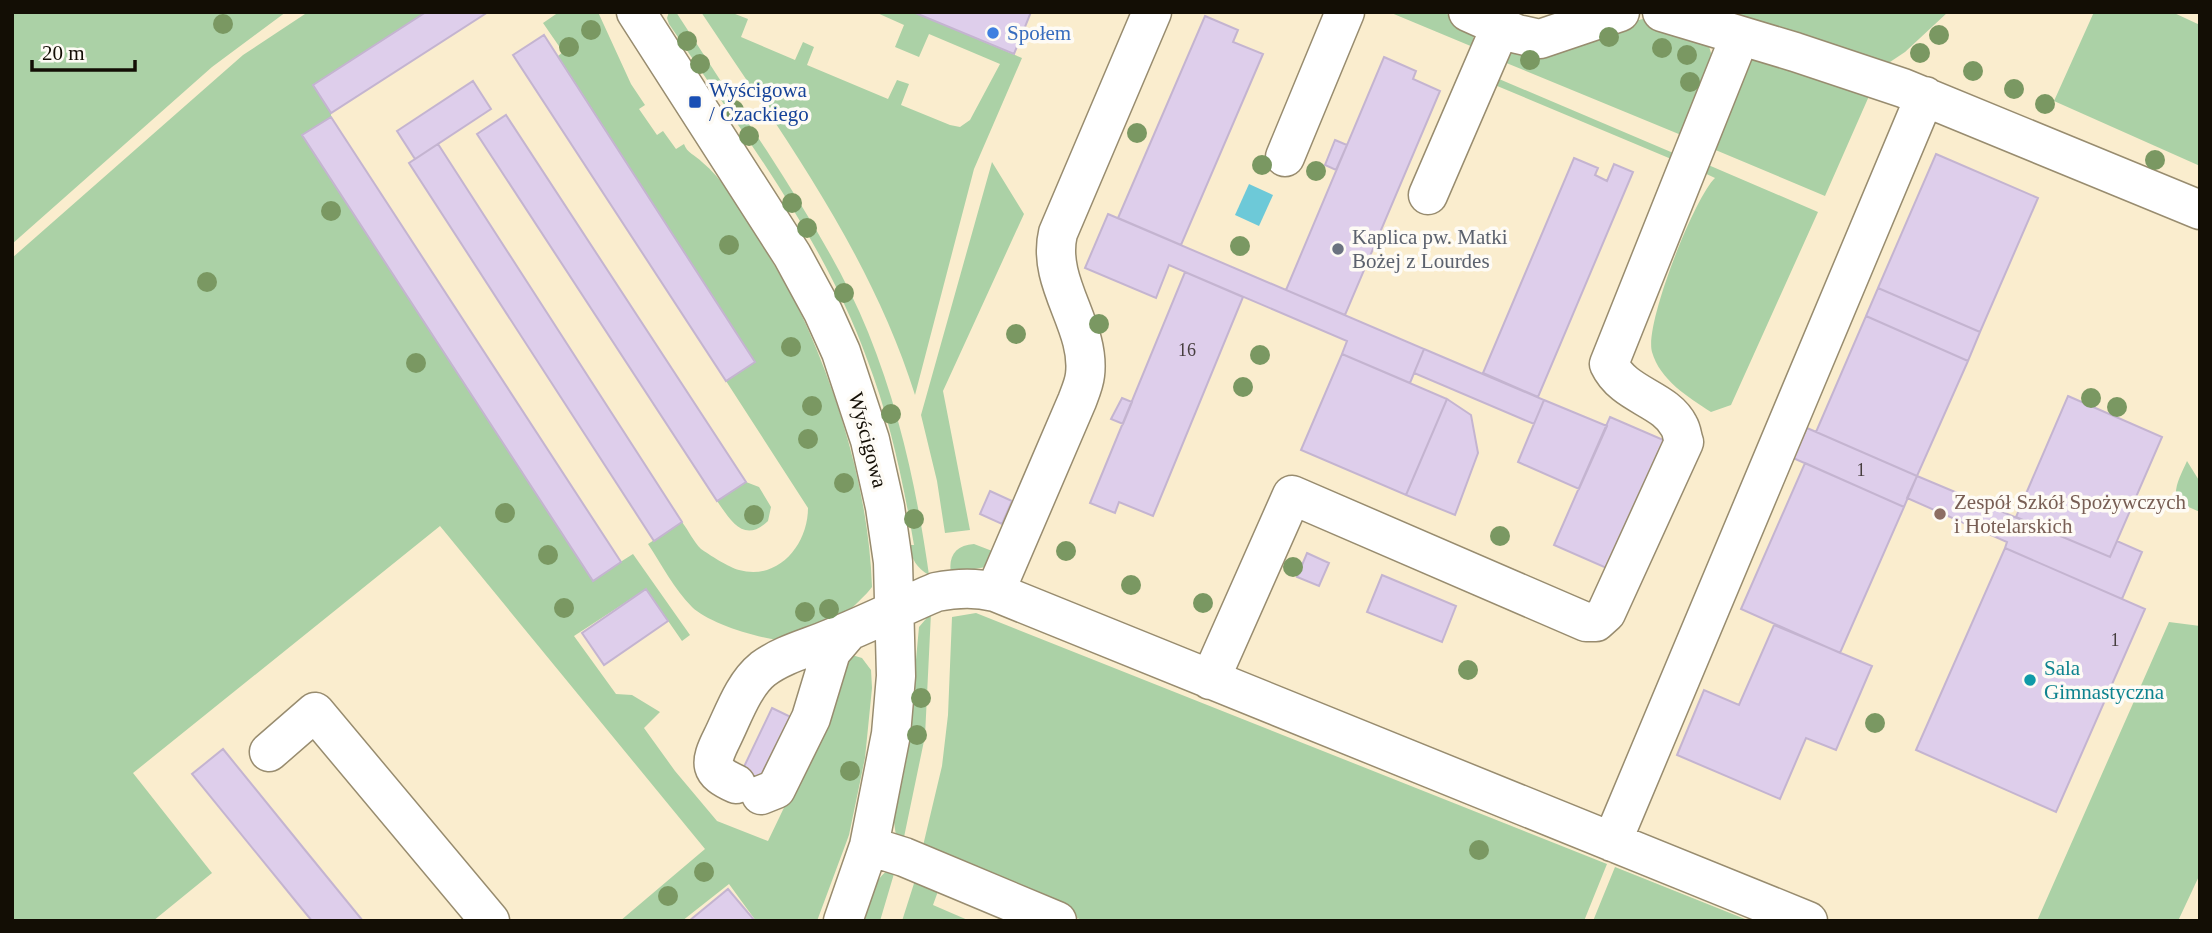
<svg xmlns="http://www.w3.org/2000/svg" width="2212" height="933" font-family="Georgia,serif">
  <rect width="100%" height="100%" fill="#faedce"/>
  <!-- green -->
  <path fill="#abd1a6" d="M12,12H286L212,67L12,244Z
    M308,12H426L313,85L331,113V117L303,136L592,580L633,554L690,635L682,641L646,589L574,636L616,694L632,695L660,712L644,728L675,771L717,821L768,841L827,718L833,679L852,655L862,658L871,670L872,688L865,758L849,835L817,921H756L729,884L682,921H620L705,849L440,526L133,773L212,873L153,921H12V258L243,55Z
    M559,12H598L631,84L645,105L639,109L657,135L663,131L676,149L684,144C687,153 695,155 702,162C722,178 737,204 750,226C771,259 792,293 808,329C843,409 869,499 872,587C861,602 821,636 804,640C778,646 710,625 692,607C674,589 662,565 648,544L682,522C688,530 694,542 701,549C708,554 730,568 739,570C779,581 808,544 808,508L726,381L755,362L558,56L563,52L543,23Z
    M669,12H676C706,58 736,105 767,151C804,209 842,268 868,332C900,411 917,491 929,575C916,568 912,559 909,545H914C903,481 890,419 867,359C823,237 740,130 669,24L667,18Z
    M701,12H730L748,19L741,37L795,60L803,42L814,47L807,65L888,99L897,80L909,84L901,105L950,125L960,127L970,120L1000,64L929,34L919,57L895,47L904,25L875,12H913L1022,58L974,169L915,395C871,254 782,134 701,12Z
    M1389,12C1414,12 1482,4 1473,47Z
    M1705,12H1948L1905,52L1881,68Z
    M2094,12H2172L2200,25V166L2054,101Z
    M1651,17L1708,43L1714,63L1686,137L1499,60L1502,53Z
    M1748,58L1873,87L1825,196L1706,146Z
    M1492,76L1678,155L1676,161L1490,83Z
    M1699,161L1818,212L1731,405L1711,412C1688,397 1660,380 1652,352C1644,325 1694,198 1715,178L1696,169Z
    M992,162L1024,214L943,391L970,530L945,533L937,481L921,415Z
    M2187,461L2200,482V512L2177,502C2173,487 2181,475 2187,461Z
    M746,482L759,487L771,507L768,521C744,544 731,521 717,501Z
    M974,544L1000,554L986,567L951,573C948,556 956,545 974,544Z
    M931,613L925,736L903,842L896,836L894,822L907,757L919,627Z
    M976,613L1607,864L1584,921H1084L922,850L942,766L948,715L952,617Z
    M2169,622L2200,626V874L2178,921H2037Z
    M896,867L880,921H862C870,901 873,873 896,867Z
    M1615,867L1750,921H1593Z
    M917,874L941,883L933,905L970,921H902Z"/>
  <!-- water -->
  <path fill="#6dc9d8" d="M1249,184L1273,195L1259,226L1235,215Z"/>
  <!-- building -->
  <path fill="#deceeb" stroke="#c4b4d0" stroke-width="2" d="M426,12H488L331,113L313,85Z
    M913,12H1031L1014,54Z
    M1205,16L1238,30L1233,42L1263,54L1181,245L1118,218Z
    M544,35L755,362L726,381L513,55Z
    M1384,57L1416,71L1413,79L1440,91L1345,315L1286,290Z
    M473,81L491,109L415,159L397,131Z
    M506,115L746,482L717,501L477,134Z
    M331,117L621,562L593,581L302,135Z
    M1335,140L1347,145L1336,170L1325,165Z
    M438,144L682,522L654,541L409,163Z
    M1936,154L2038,198L1980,332L1878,288Z
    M1574,158L1598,168L1595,175L1607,181L1614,164L1633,172L1538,397L1483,373Z
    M1108,214L1424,349L1410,383L1342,354L1347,341L1169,265L1156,298L1085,268Z
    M1185,272L1243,297L1153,516L1119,502L1115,513L1090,503Z
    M1878,288L1980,332L1968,361L1866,316Z
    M1866,316L1968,361L1917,476L1816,432Z
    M1424,349L1544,400L1534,424L1414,373Z
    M1342,354L1447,399L1406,495L1301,450Z
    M2068,396L2162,437L2110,557L2016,517Z
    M1122,398L1132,402L1123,424L1111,419Z
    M1447,399L1471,415L1478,453L1455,515L1406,495Z
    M1544,400L1607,426L1579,489L1518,462Z
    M1610,417L1668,442L1611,570L1554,545Z
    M1807,428L1917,476L1904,507L1793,458Z
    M1805,463L1904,507L1840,653L1741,609Z
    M1917,476L2110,557L2117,541L2142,552L2122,599L2005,548L2007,542L1907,498Z
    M990,491L1012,501L1002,524L980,514Z
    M2005,548L2145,609L2056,812L1916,750Z
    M1307,553L1329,563L1319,586L1297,577Z
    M1382,575L1456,606L1442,642L1367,612Z
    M646,589L668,621L604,665L582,633Z
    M1774,625L1872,666L1836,750L1806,738L1780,799L1677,755L1704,690L1739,705Z
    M772,708L797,720L756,806L731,794Z
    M223,749L305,850L363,921H312L298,904L192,774Z
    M728,889L755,921H689Z"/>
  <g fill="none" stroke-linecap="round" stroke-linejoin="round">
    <defs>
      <path id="minor" d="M636,12L792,255L823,312L841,352L870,440L885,507L893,562L896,676L891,734L869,846L843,921
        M1468,12L1517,34L1540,39L1620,12
        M1662,12L1795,52L1903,88L2200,210
        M1285,157L1345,12
        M1428,195L1501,26
        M995,592L1077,401C1080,393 1084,384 1085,375C1091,326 1046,283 1058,233L1152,12
        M1210,680L1292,495L1586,622H1596L1606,613L1684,442C1682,437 1682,431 1679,426C1665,398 1624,396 1609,364L1740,36
        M269,752L315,712L490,921
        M736,784C709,772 709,764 722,738C733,716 743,685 763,669C783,654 809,648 832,638C867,624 901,607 936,592C956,588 975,587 995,592L1808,921
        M761,795L776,789L811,718L831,652L848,632
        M1612,842L1925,96
        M869,846L904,857L1057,921"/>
    </defs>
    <!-- minor casing -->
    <use href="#minor" stroke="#988c6f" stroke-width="41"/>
    <!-- minor -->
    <use href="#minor" stroke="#fff" stroke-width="38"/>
  </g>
  <!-- trees -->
  <g fill="#7a9862">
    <circle cx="223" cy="24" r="10"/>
    <circle cx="591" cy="30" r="10"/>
    <circle cx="1939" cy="35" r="10"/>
    <circle cx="1609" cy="37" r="10"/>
    <circle cx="687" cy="41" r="10"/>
    <circle cx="569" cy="47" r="10"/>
    <circle cx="1662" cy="48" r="10"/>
    <circle cx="1920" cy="53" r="10"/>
    <circle cx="1687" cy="55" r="10"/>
    <circle cx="1530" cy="60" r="10"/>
    <circle cx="700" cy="64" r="10"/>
    <circle cx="1973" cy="71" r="10"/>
    <circle cx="1690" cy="82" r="10"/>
    <circle cx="2014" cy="89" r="10"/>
    <circle cx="2045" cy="104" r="10"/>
    <circle cx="734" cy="110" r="10"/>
    <circle cx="1137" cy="133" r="10"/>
    <circle cx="749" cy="136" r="10"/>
    <circle cx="2155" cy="160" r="10"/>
    <circle cx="1262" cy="165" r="10"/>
    <circle cx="1316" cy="171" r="10"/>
    <circle cx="792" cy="203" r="10"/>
    <circle cx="331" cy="211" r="10"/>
    <circle cx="807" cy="228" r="10"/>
    <circle cx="729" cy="245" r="10"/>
    <circle cx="1240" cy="246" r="10"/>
    <circle cx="207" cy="282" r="10"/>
    <circle cx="844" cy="293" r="10"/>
    <circle cx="1099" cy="324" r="10"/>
    <circle cx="1016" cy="334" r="10"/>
    <circle cx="791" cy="347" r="10"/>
    <circle cx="1260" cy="355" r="10"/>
    <circle cx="416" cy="363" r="10"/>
    <circle cx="1243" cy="387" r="10"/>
    <circle cx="2091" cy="398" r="10"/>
    <circle cx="812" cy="406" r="10"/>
    <circle cx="2117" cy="407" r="10"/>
    <circle cx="891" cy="414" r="10"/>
    <circle cx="808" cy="439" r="10"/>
    <circle cx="844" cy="483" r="10"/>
    <circle cx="505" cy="513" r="10"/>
    <circle cx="754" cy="515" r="10"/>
    <circle cx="914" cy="519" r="10"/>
    <circle cx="1500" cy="536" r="10"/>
    <circle cx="1066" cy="551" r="10"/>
    <circle cx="548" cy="555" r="10"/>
    <circle cx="1293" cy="567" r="10"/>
    <circle cx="1131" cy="585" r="10"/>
    <circle cx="1203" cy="603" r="10"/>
    <circle cx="564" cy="608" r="10"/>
    <circle cx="829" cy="609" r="10"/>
    <circle cx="805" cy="612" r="10"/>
    <circle cx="1468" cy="670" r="10"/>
    <circle cx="921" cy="698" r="10"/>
    <circle cx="1875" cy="723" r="10"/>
    <circle cx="917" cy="735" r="10"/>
    <circle cx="850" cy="771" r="10"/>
    <circle cx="1479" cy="850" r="10"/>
    <circle cx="704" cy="872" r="10"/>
    <circle cx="668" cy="896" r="10"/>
  </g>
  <!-- markers -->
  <circle fill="#3f7fe0" stroke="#fefbf5" stroke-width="2.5" cx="993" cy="33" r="7"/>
  <rect fill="#1a4fb4" stroke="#fefbf5" stroke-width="2.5" x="688" y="95" width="14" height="14" rx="3.5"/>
  <circle fill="#6b7280" stroke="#fefbf5" stroke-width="2.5" cx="1338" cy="249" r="7"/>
  <circle fill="#8d6e63" stroke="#fefbf5" stroke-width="2.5" cx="1940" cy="514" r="7"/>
  <circle fill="#0f9aa8" stroke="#fefbf5" stroke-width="2.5" cx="2030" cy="680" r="7"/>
  <g text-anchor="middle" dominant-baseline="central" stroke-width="7" stroke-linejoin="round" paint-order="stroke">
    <!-- number labels -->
    <g font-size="18" fill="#463e3e">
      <text x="1187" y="350">16</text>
      <text x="1861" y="470">1</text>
      <text x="2115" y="640">1</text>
    </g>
    <!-- shop labels -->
    <g font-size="21" fill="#366cbe" stroke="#fefbf5" text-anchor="start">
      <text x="1007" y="33">Społem</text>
    </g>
    <!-- transit labels -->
    <g font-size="21" fill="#164399" stroke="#fefbf5" text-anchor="start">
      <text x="709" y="90">Wyścigowa<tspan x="709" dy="24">/ Czackiego</tspan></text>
    </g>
    <!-- worship labels -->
    <g font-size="21" fill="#5b616d" stroke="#fefbf5" text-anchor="start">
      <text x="1352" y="237">Kaplica pw. Matki<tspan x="1352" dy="24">Bożej z Lourdes</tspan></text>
    </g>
    <!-- street labels -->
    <g font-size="21" fill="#130e05" stroke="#fefbf5">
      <text transform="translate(868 440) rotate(75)">Wyścigowa</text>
    </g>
    <!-- education labels -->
    <g font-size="21" fill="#785e54" stroke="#fefbf5" text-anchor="start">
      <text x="1954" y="502">Zespół Szkół Spożywczych<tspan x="1954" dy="24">i Hotelarskich</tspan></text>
    </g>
    <!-- culture labels -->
    <g font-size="21" fill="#0d838f" stroke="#fefbf5" text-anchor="start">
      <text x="2044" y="668">Sala<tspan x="2044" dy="24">Gimnastyczna</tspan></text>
    </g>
  </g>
  <!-- border -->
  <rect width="2212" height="933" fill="none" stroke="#130e05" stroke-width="28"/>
  <!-- scale -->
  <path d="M32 60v10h103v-10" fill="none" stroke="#130e05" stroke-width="3.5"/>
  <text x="42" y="60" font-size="21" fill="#130e05" stroke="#fefbf5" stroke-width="5" paint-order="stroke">20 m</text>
</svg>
